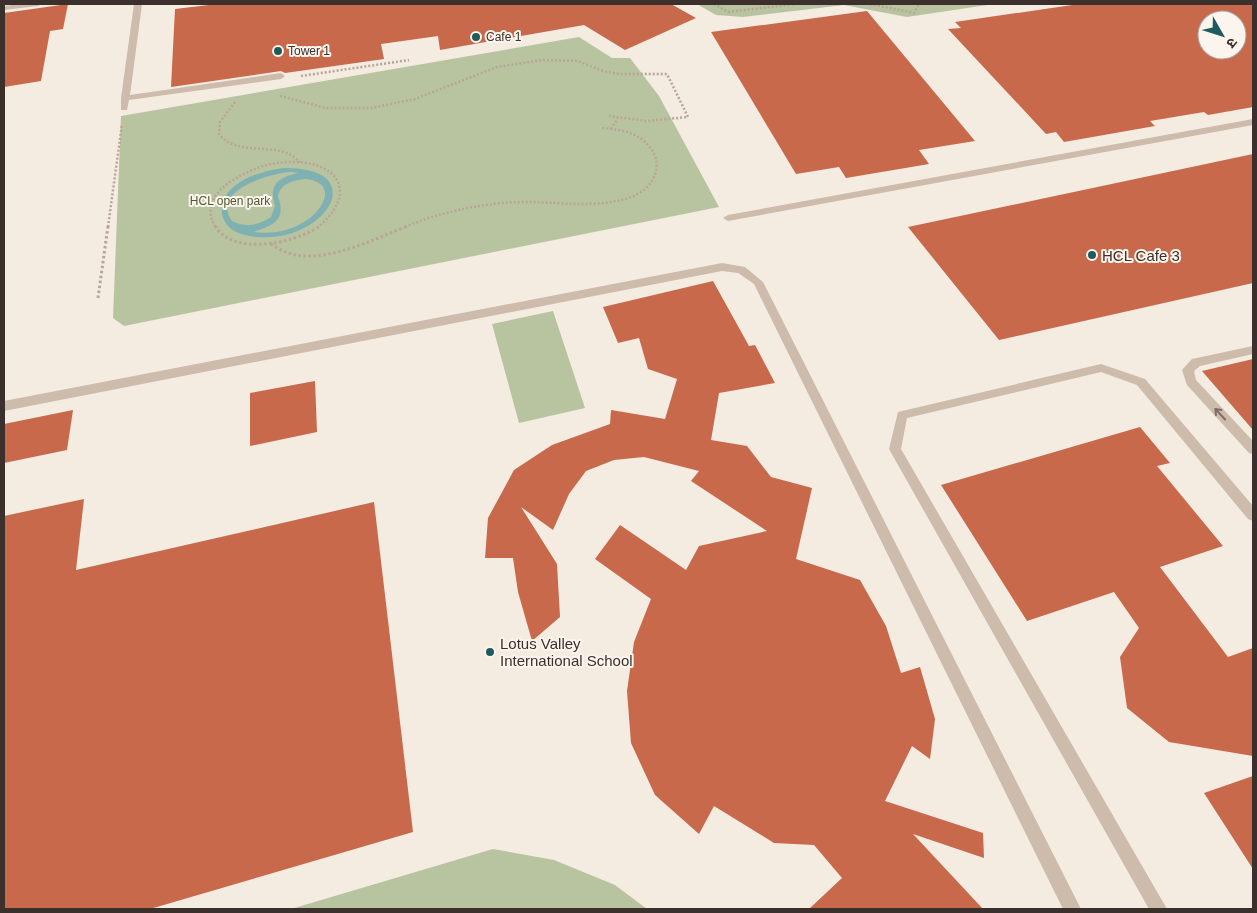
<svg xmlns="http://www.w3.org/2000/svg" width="1257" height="913" font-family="Helvetica,'Noto Sans Devanagari',sans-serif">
  <rect width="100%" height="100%" fill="#f4ebe1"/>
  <!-- green -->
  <path fill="#b8c4a0" d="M697,4H994L907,17L844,5L743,17L716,15Z
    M579,37L612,58H630L659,96L719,207L124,326L113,318L121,116Z
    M553,311L585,408L519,423L492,324Z
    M493,849L554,860L615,885L647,909H291Z"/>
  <!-- water -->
  <path fill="#7fb0b2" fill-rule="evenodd" d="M284,168C373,167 326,243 257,237C247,236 236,234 229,227C223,221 221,214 222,206C227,180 262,171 284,168ZM291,172L299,173C279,177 268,184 275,206L271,217C259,225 246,228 232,221C210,190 271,173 291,172ZM306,179C340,183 322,213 302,223C287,232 270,234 253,232C272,226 287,221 278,197C280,183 294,180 306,179Z"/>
  <!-- building -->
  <path fill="#c8694b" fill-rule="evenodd" d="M68,4L63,29L50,31L41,81L4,87V13Z
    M217,4H671L696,18L625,50L584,25L440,50L438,36L381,44L384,59L285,73L281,71L171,87L175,9Z
    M1079,4H1253V107L1208,115L1204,112L1150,121L1155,126L1064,142L1056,132L1046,134L948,29L961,28L955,22ZM1207,20H1237V50H1207Z
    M867,11L975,141L919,150L929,164L846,178L839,167L796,174L711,32Z
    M1253,154V283L999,340L908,227Z
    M713,281L749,346L755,345L775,383L719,393L711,440L747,446L771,477L812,488L796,559L860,580L886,626L901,673L920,667L935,719L930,759L912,746L885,801L983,833L984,858L913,834L983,909H809L842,878L814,845L774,843L714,806L699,834L655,795L631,743L627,691L634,642L651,599L595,559L620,525L686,570L699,546L767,531L691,481L699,471L644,457L614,460L586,471L569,494L553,530L521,507L557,564L560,617L532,641L518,592L513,558H485L488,518L514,470L552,445L610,424L611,410L665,419L677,379L648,369L639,338L618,343L603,307Z
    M1253,359V430L1202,371Z
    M315,381L317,432L250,446V393Z
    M73,410L67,450L4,463V424Z
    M1140,427L1170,463L1157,466L1223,546L1160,567L1228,657L1253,648V756L1169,742L1127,708L1120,657L1139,628L1114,592L1027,621L941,485Z
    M84,499L76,570L374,502L413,832L150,909H4V516Z
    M1253,776V869L1204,793Z"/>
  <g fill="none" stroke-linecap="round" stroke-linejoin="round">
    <!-- path-far1 -->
    <path stroke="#b9a596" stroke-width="2.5" stroke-dasharray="2 2" stroke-linecap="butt" d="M714,4L728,12L796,4
      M870,4L914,13L919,4
      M301,76L409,60
      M280,96L326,108H371L415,99L497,67L542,60L578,61L603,71L619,74H667L688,117L647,121L609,116
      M235,102L220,122L219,134C235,154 265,145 287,153C292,155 296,159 300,162
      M611,129L618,118
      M108,227L122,124
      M215,227C206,209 211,197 227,184C247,170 270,161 295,162C342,163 356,196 318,227
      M405,227C433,215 462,208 493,204C507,202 521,202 535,202C566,203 646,214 656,171C659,160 653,149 644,141C632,131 616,129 601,128"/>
    <!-- path -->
    <path stroke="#b9a596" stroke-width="3" stroke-dasharray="2.5 2.5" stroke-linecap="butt" d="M215,226C234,257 295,243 320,226
      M271,244C276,247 282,251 288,253C324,265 374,239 408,226
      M98,298L108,226"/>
    <!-- minor -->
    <path fill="#cdbbac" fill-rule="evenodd" d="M20,4H42L38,6L4,10V6Z
      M134,4H142L130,95L281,73L285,76L281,79L129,100L127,110H121V98Z
      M1253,119V125L728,221L723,218L728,215Z
      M722,263L745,267L763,282L1081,909H1063L754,284L738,273L722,271L4,411V401Z
      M1253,346V354L1200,366L1194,371L1196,380L1253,441V454L1249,453L1187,385L1182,370L1192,359Z
      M1101,364L1145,379L1253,506V521L1248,519L1137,385L1101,372L907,418L901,449L1167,909H1149L889,449L898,412Z"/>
  </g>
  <!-- one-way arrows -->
  <defs><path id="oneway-shaft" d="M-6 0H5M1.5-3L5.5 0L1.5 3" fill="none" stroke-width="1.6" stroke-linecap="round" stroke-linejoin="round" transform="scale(1.25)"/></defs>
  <use stroke="#7d6f65" href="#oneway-shaft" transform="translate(1220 414) rotate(-133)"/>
  <!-- markers -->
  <g fill="#1f5a5e" stroke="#fbf5ee" stroke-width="2">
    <circle cx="476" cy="37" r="5"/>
    <circle cx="278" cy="51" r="5"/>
    <circle cx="1092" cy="255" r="5"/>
    <circle cx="490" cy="652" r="5"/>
  </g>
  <g text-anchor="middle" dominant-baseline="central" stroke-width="4" stroke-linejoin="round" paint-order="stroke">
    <!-- far-poi labels -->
    <g font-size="12" fill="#3b302b" stroke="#fbf5ee" text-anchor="start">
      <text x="486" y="37">Cafe 1</text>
      <text x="288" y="51">Tower 1</text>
    </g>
    <!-- far-park labels -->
    <g font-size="12" fill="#4a5a2e" stroke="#fbf5ee">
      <text x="230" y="201">HCL open park</text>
    </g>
    <!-- poi labels -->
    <g font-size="15" fill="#3b302b" stroke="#fbf5ee" text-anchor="start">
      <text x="1102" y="255">HCL Cafe 3</text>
      <text x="500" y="643">Lotus Valley<tspan x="500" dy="17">International School</tspan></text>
    </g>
  </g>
  <!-- border -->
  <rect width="1257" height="913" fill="none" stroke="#3b302b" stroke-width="10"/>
  <!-- north arrow -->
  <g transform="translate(1222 35) rotate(129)"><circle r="24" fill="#fbf5ee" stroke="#aea6a0"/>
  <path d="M0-4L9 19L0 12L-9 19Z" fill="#1f5a5e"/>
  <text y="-8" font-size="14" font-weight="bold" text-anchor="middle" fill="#3b302b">उ</text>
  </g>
</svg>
